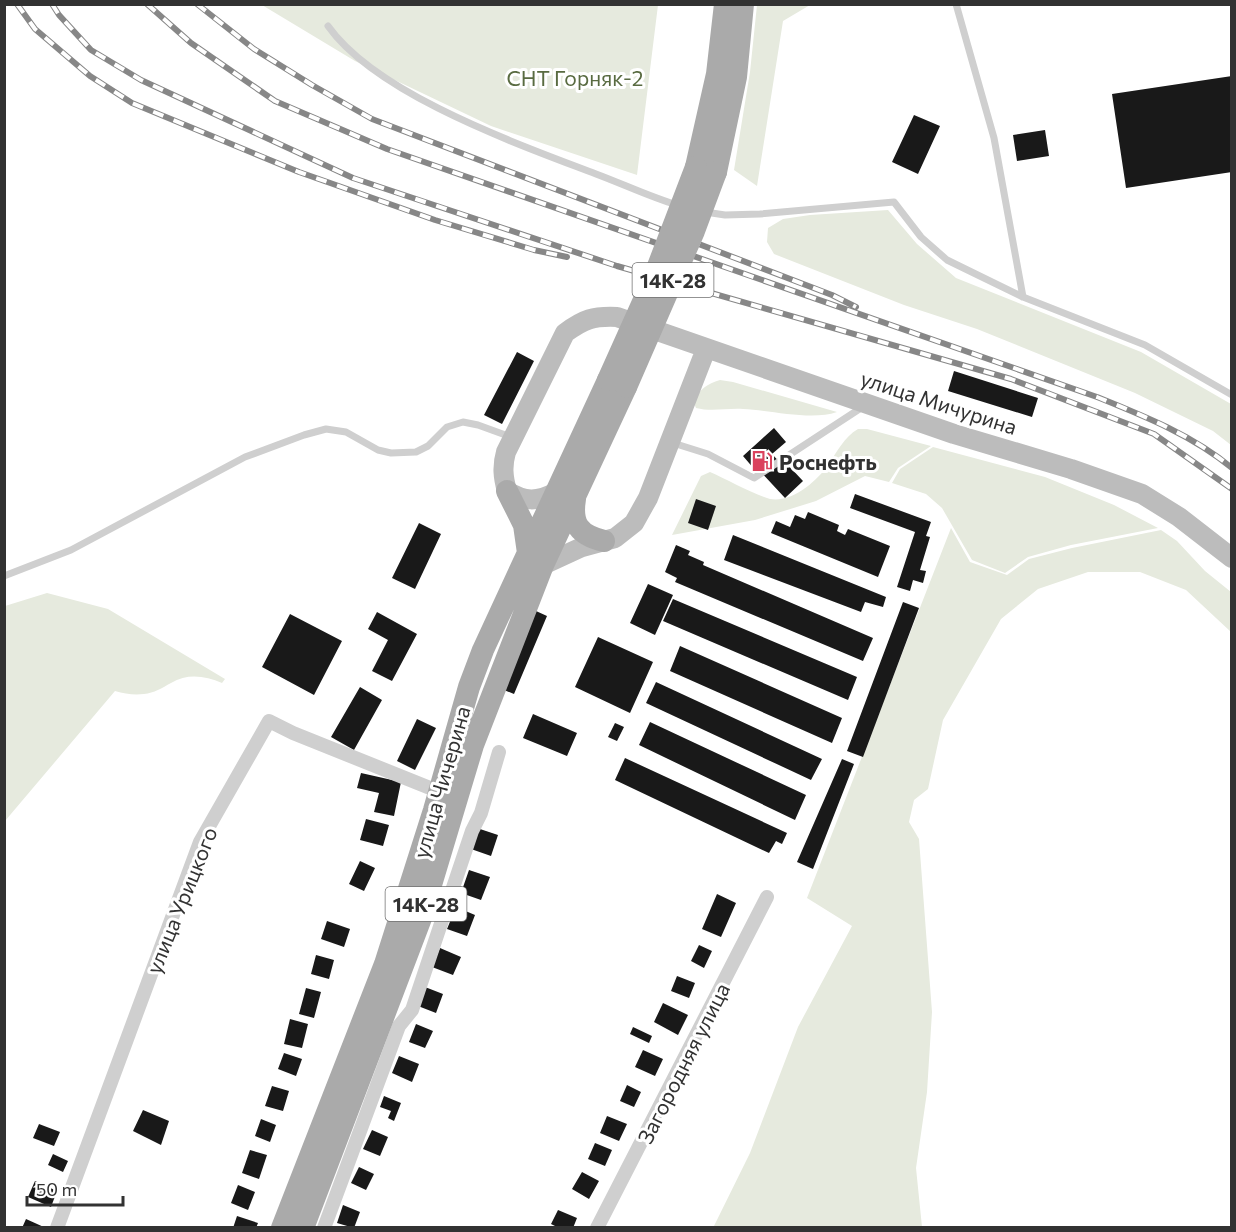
<svg xmlns="http://www.w3.org/2000/svg" width="1236" height="1232" font-family="Commissioner,sans-serif">
  <rect width="100%" height="100%" fill="#fff"/>
  <!-- green -->
  <path fill="#e6eade" d="M262,5H658L637,175L491,126L355,61Z
    M757,5H810L783,21L757,186L734,170L750,72Z
    M888,210L917,244L956,278L1141,352L1231,404V445L1213,431L1135,393L977,329L904,305L774,254L767,242L768,228L783,219L810,215Z
    M720,380L733,382L837,412C811,421 771,410 743,409C727,408 711,412 696,408L693,401C700,389 707,384 720,380Z
    M858,429H867L931,446L898,468L889,482L865,476L816,501L755,520L672,535L701,476L710,472C726,479 755,495 770,499C792,503 817,481 828,465C837,452 844,437 858,429Z
    M933,447L1045,477L1114,505L1158,528L1071,545L1028,557L1005,573L972,560L942,508L926,494L892,483L900,469Z
    M951,528L970,562L1007,575L1029,559L1072,548L1161,530L1177,541L1205,571L1231,592V632L1186,590L1140,572H1088L1038,589L1001,619L943,720L928,789L914,800L909,822L919,839L932,1012L927,1092L916,1168L922,1227L713,1228L750,1153L798,1027L852,926L807,898Z
    M47,593L108,609L225,679L222,683C205,676 188,673 171,683C162,688 154,693 144,694C134,695 125,694 115,691L5,821V606Z"/>
  <!-- building -->
  <path fill="#191919" d="M1232,76V172L1126,188L1112,94Z
    M914,115L940,126L918,174L892,162Z
    M1045,130L1049,156L1017,161L1013,135Z
    M517,352L534,361L502,424L484,415Z
    M954,371L1038,398L1032,417L948,391Z
    M774,428L786,442L772,454L785,468L788,465L803,481L785,498L757,468L755,470L743,456Z
    M855,494L931,522L926,536L930,537L920,570L926,571L923,583L913,580L910,591L897,587L915,532L850,508Z
    M696,499L716,506L708,530L688,523Z
    M808,512L839,525L837,531L845,535L848,529L890,546L878,577L771,533L776,521L790,527L795,515L805,519Z
    M419,523L441,534L415,589L392,578Z
    M733,535L886,597L883,607L865,602L861,612L724,560Z
    M676,545L690,551L688,555L704,562L703,565L873,638L863,661L675,582L677,578L665,572Z
    M648,584L673,595L655,635L630,623Z
    M673,599L857,677L848,700L663,621Z
    M903,602L919,608L863,757L847,751Z
    M536,611L547,616L514,694L504,690Z
    M377,612L417,634L392,681L372,671L388,640L368,629Z
    M290,614L342,641L314,695L262,667Z
    M598,637L653,662L630,713L575,687Z
    M680,646L842,718L832,743L670,671Z
    M656,682L822,759L811,780L646,703Z
    M360,687L382,700L354,750L331,737Z
    M533,714L577,733L567,756L523,738Z
    M417,719L436,728L415,770L397,761Z
    M650,722L806,795L795,820L639,745Z
    M615,723L624,727L617,741L608,737Z
    M625,758L787,833L782,844L776,841L769,853L615,780Z
    M842,759L854,764L813,869L797,862Z
    M361,773L401,782L394,816L374,812L379,793L357,788Z
    M366,819L389,825L383,846L360,840Z
    M477,828L498,835L491,856L471,849Z
    M360,861L375,868L364,891L349,884Z
    M469,870L490,877L481,900L461,893Z
    M717,894L736,903L721,937L702,929Z
    M456,907L475,915L467,936L447,929Z
    M327,921L350,929L344,947L321,939Z
    M699,945L712,951L704,968L691,961Z
    M440,948L461,957L453,975L432,967Z
    M316,955L334,960L329,979L311,974Z
    M677,976L695,983L689,998L671,991Z
    M425,987L443,994L436,1013L418,1006Z
    M306,988L321,992L314,1018L299,1014Z
    M663,1003L688,1015L678,1035L654,1022Z
    M290,1019L308,1024L302,1048L284,1044Z
    M416,1024L433,1031L425,1048L409,1042Z
    M633,1027L652,1036L649,1043L630,1034Z
    M643,1050L663,1059L655,1076L635,1067Z
    M284,1053L302,1059L296,1076L278,1069Z
    M399,1056L419,1064L412,1082L392,1073Z
    M627,1085L641,1092L634,1107L620,1101Z
    M272,1086L289,1091L283,1111L265,1106Z
    M384,1096L401,1103L394,1121L388,1118L391,1111L380,1107Z
    M143,1110L169,1121L161,1145L133,1131Z
    M607,1116L627,1124L619,1141L600,1133Z
    M261,1119L276,1125L270,1142L255,1136Z
    M39,1124L60,1132L54,1146L33,1138Z
    M372,1130L388,1137L380,1156L363,1149Z
    M595,1143L612,1150L605,1166L588,1159Z
    M250,1150L267,1155L259,1179L242,1173Z
    M53,1154L68,1161L63,1172L48,1165Z
    M359,1167L374,1174L366,1190L351,1183Z
    M582,1172L599,1181L589,1199L572,1189Z
    M35,1181L57,1191L51,1207L28,1197Z
    M238,1185L255,1192L248,1210L231,1203Z
    M343,1205L360,1212L354,1228L337,1223Z
    M558,1210L577,1218L573,1228H559L551,1224Z
    M237,1216L258,1223L256,1228H233Z
    M26,1219L46,1228H22Z"/>
  <g fill="none" stroke-linecap="round" stroke-linejoin="round">
    <!-- lane -->
    <path stroke="#cfcfcf" stroke-width="7" d="M956,4L994,138L1023,297
      M328,26C377,95 518,144 596,174C623,184 650,197 677,205
      M705,212L725,215L760,214L894,202L921,237L947,260L1023,297L1145,345L1232,395
      M673,443L708,454L754,478L864,406
      M4,576L71,550L245,457L304,435L326,429L346,432L378,450L391,453L416,452L428,446L447,427L463,422L478,425L511,437"/>
    <!-- street -->
    <path stroke="#cfcfcf" stroke-width="14" d="M57,1228L200,842L269,721L293,733L440,792
      M324,1228L399,1026L412,1010L472,831L481,813L499,752
      M597,1228L767,897"/>
    <!-- secondary -->
    <path stroke="#bcbcbc" stroke-width="20" d="M556,492C537,502 525,502 507,491C503,477 502,466 506,452L565,333C584,319 593,316 617,317L954,434L1071,469L1142,494L1179,517L1232,558
      M543,565L582,547L615,538L634,523L648,498L706,349"/>
    <!-- primary -->
    <path stroke="#aaa" stroke-width="22" d="M696,167L717,74L725,4
      M716,172L736,77L743,4
      M507,491L524,525L528,553
      M575,499C571,524 579,535 604,541
      M282,1228L385,964L434,810L469,687L483,650L608,380
      M303,1228L421,918L473,745L543,565L626,387"/>
    <defs>
      <path id="rail" d="M17,4L35,29L90,76L132,103L299,172L435,220L534,250L567,257
        M52,4L59,15L91,50L141,80L353,178L617,266L1011,379L1154,434L1232,489
        M147,4L191,43L275,101L387,149L1097,397C1144,416 1192,435 1232,468
        M197,4L254,49L312,85L372,119L832,295L856,307"/>
    </defs>
    <!-- rail casing -->
    <use href="#rail" stroke="#878787" stroke-width="6"/>
    <!-- rail -->
    <use href="#rail" stroke="#fff" stroke-width="4" stroke-dasharray="11" stroke-linecap="butt"/>
    <!-- primary-bridge -->
    <path stroke="#aaa" stroke-width="22" d="M608,380L652,282L696,167
      M626,387L694,231L716,172"/>
  </g>
  <!-- icons -->
  <defs>
    <symbol id="fuel-bare" viewBox="-9 -9 18 18"><path d="M-5.5-6h7V0h2V4h1.3V-2.5L3-4.5l.8-.8L6-3V5H2.5V1h-1V6h-7ZM-4.2-4.7v3.2H.2V-4.7Z" fill="#da425d" stroke="#fff" stroke-width="2.5" paint-order="stroke"/></symbol>
  </defs>
  <g fill-rule="evenodd">
    <use href="#fuel-bare" x="747" y="446" width="30" height="30"/>
  </g>
  <g text-anchor="middle" dominant-baseline="central" stroke-width="6" stroke-linejoin="round" paint-order="stroke">
    <!-- shield labels -->
    <g fill="#fff" stroke="#707070" stroke-width="1.5">
      <rect x="632.5" y="263" width="81" height="34" rx="4.5"/>
      <rect x="385.5" y="887" width="81" height="34" rx="4.5"/>
    </g>
    <g font-size="20" font-weight="bold" fill="#323232">
      <text x="673" y="280">14К-28</text>
      <text x="426" y="904">14К-28</text>
    </g>
    <!-- park labels -->
    <g font-size="21" fill="#596b41" stroke="#fff">
      <text x="575" y="77">СНТ Горняк-2</text>
    </g>
    <!-- street labels -->
    <g font-size="21" fill="#323232" stroke="#fff">
      <text transform="translate(939 402) rotate(18)">улица Мичурина</text>
      <text transform="translate(441 782) rotate(-74)">улица Чичерина</text>
      <text transform="translate(181 900) rotate(-68)">улица Урицкого</text>
      <text transform="translate(683 1063) rotate(-63)">Загородняя улица</text>
    </g>
    <!-- poi labels -->
    <g font-size="21" font-weight="bold" fill="#323232" stroke="#fff" text-anchor="start">
      <text x="779" y="461">Роснефть</text>
    </g>
  </g>
  <!-- border -->
  <rect width="1236" height="1232" fill="none" stroke="#323232" stroke-width="12"/>
  <!-- scale -->
  <path d="M27 1196v9h96v-9" fill="none" stroke="#323232" stroke-width="3"/>
  <text x="36" y="1196" font-size="18" fill="#323232" stroke="#ffffff" stroke-width="4.5" paint-order="stroke">50 m</text>
</svg>
